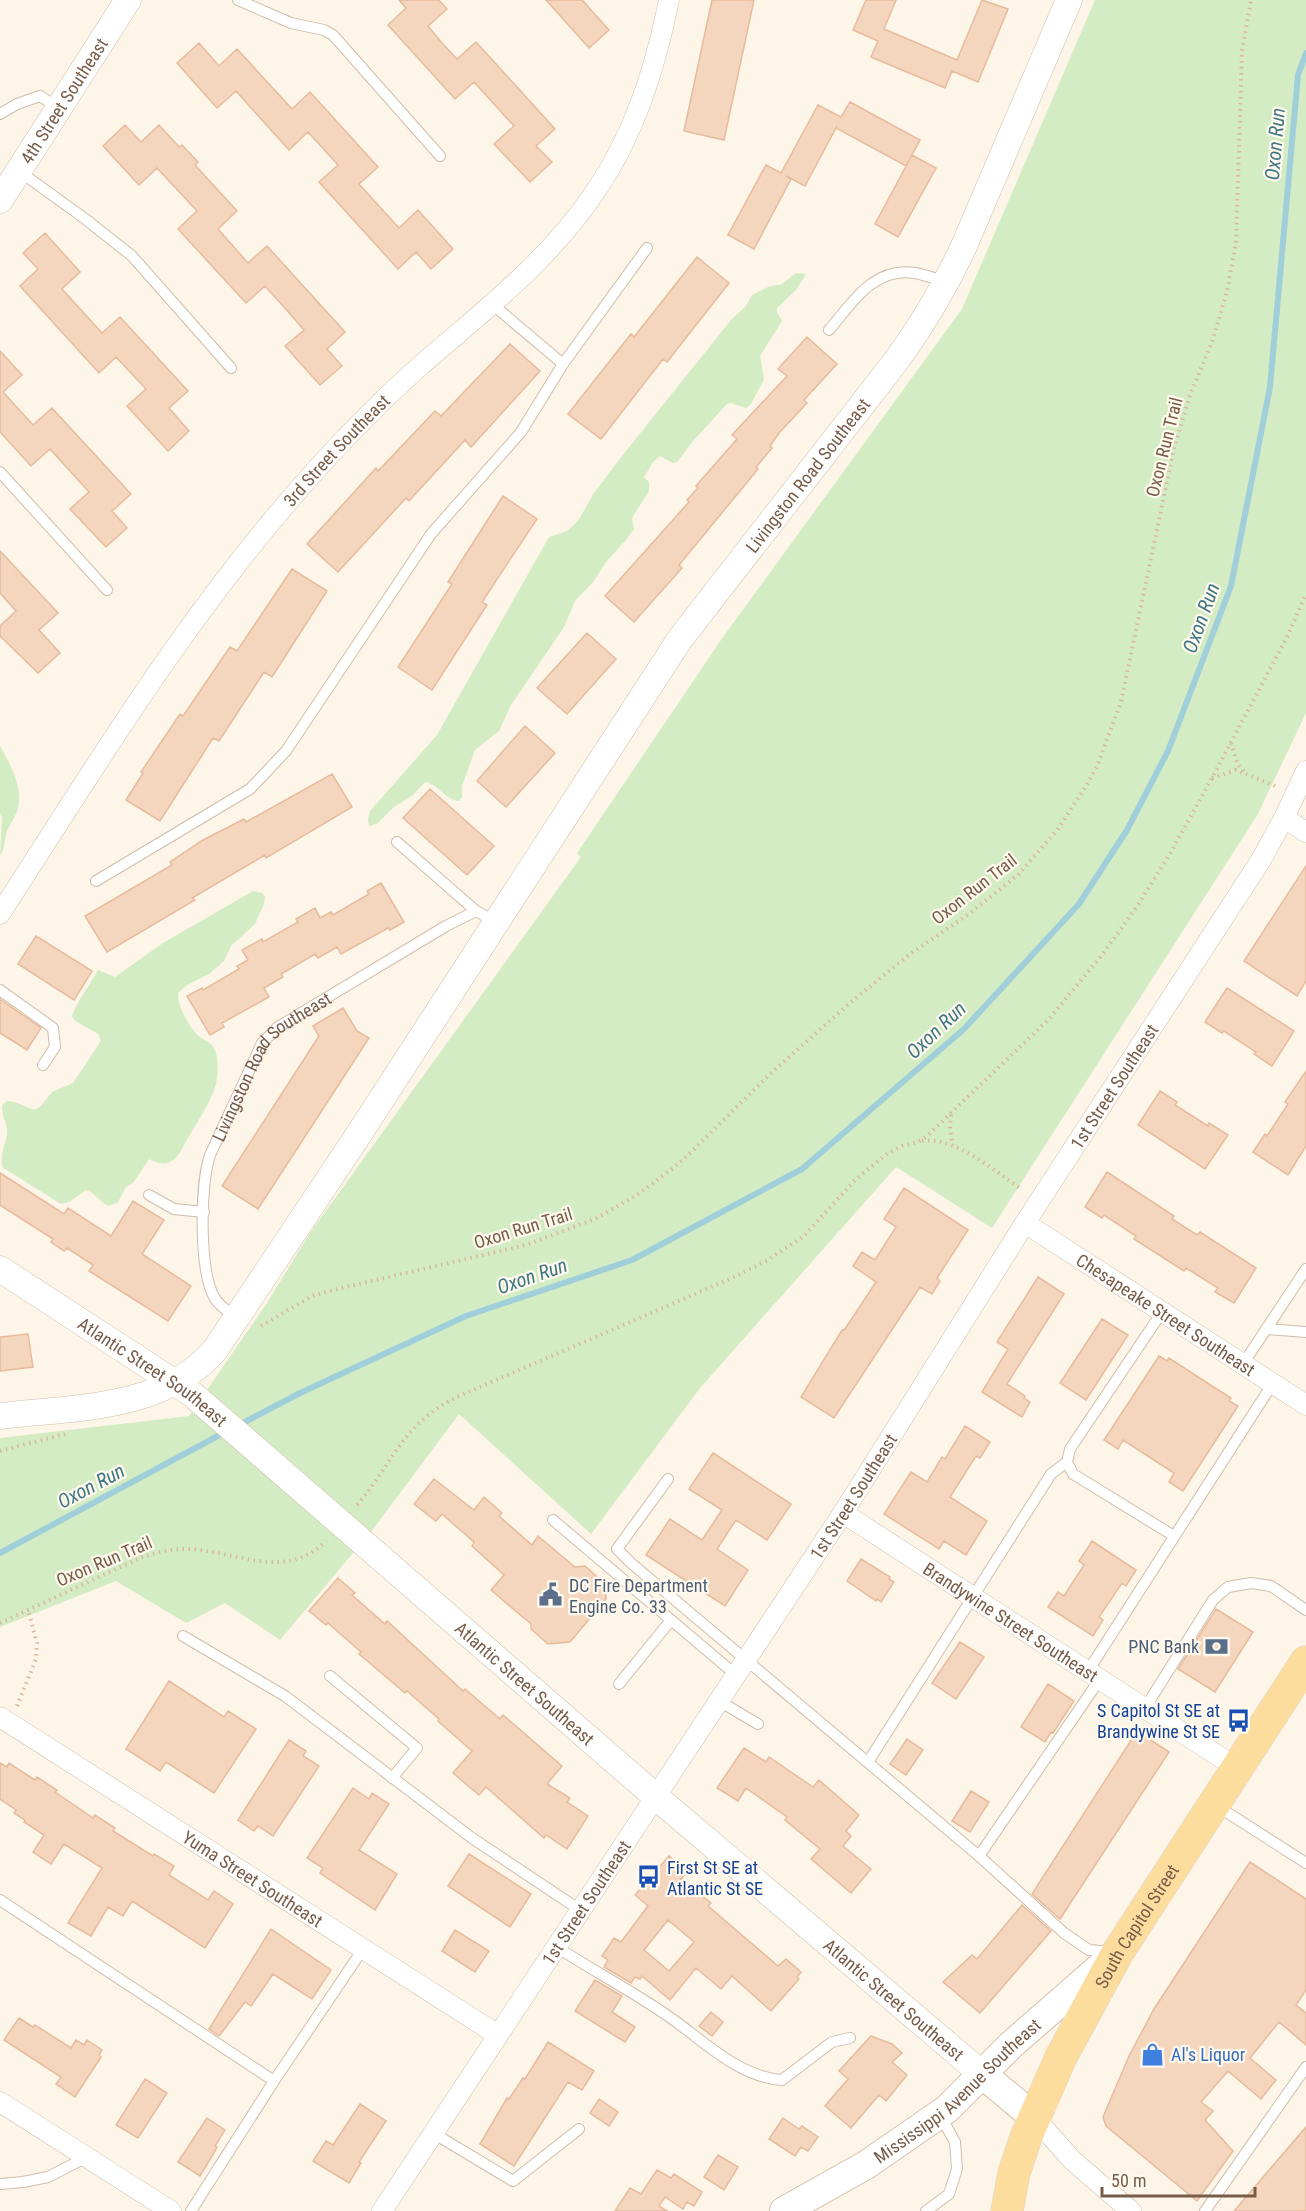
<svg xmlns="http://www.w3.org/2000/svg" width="1306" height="2211" font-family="'Roboto Condensed',sans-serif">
  <rect width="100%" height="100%" fill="#fdf5e7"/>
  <!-- green -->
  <path fill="#d3ecc4" d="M1095,0H1306V713L1258,814L992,1228L896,1167L700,1388L591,1534L459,1414L374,1528L280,1640L225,1603L186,1623L116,1581L0,1627V1438L189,1416L265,1306L310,1233L581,857L577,853L723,637L962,309Z
    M796,273L806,274L796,290L777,308V312L782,321L760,356L764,379L751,404L746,408L730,403L727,404L694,440L677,462L673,463L660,456L653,462L644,477L649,482V491L632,518L634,529L626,540L606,562L594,581L575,601L564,627L511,705L499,731L475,750L462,786V798L459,801C445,800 438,784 425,782L413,795L394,807L377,824L369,826L368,819L370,811L437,735L549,537L567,531L578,521L594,493L622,456L731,320L746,306L752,295L768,287L782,284Z
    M0,746C10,763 23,788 18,808C16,816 11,822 8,829C4,838 6,847 0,856L2,817L0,814Z
    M253,891L262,893L265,897L264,904L255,924L231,946L224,961L209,974L187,985L178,993C177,1005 190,1030 200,1037C205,1041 211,1042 214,1048C219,1056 218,1075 216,1084C209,1108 193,1127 182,1149C174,1164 164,1167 149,1159L133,1183L126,1187L118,1202L109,1206C100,1203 95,1192 86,1190L69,1202L61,1204L2,1167C0,1154 5,1146 7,1134C8,1124 1,1115 2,1105L7,1101L15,1102L34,1110L40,1107L52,1092L73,1083L99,1044L101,1040L98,1034L74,1020L72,1016C75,1005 91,983 98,970L115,977L163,943Z"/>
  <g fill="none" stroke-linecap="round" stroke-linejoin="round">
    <!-- stream -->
    <path stroke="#a0cfda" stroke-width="6" d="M239,1425L300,1393L466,1316L632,1260L802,1169L964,1029L1079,904L1127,830L1168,751L1231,586L1270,387L1298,75L1306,53
      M0,1553L227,1431"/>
  </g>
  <!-- building -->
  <path fill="#f4d5bd" stroke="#e7bb9d" stroke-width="1.5" fill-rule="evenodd" d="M399,0H439L447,9L428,26L442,43L457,59L476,42L555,129L536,146L552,162L530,182L494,144L514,126L474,82L455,99L388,25L406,8Z
    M546,0H582L609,30L589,48Z
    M712,0H754L724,140L684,131Z
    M866,0H896L884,29L957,60L982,0L1008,9L978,82L952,71L945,88L871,57L878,41L853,30Z
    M199,43L219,66L237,49L292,109L310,92L378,167L359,184L399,228L418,210L453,249L431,269L416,252L398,269L319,182L338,165L308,132L289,150L236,91L217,108L177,63Z
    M850,102L920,140L906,166L836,128L837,126L805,186L786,176L791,179L754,249L728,235L766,165L781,173L818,105L841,117Z
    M125,125L141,142L159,125L179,147L182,145L198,162L195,165L237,211L218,229L248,263L267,246L345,332L327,349L342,366L320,385L285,346L304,330L284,307L265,286L246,303L178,229L197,211L157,168L139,185L103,146Z
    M912,155L936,168L898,237L875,224Z
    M45,233L80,272L62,289L102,333L120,317L188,391L169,408L189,431L168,451L127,406L146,389L116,357L99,373L20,286L38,269L23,253Z
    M697,257L729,283L667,362L663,359L601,439L568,414L631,334L634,337Z
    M807,337L837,364L804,400L807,403L779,433L770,446L772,448L756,467L758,469L679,565L682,568L634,622L605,596L689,502L687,500L698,488L696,486L737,439L732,435L787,376L778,369Z
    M510,344L540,371L471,447L465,440L409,501L406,498L338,572L307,544L376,468L378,471L435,411L441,416Z
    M0,351L22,375L3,392L33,425L52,408L131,494L112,511L127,528L106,547L70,509L89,492L50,449L31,466L0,432Z
    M503,496L537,519L482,602L487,605L432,690L398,667L452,584L448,582Z
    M0,551L58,613L39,630L60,653L38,673L0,636V626L16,611L0,593Z
    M292,569L327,591L272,677L264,672L219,741L213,738L160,821L126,800L143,773L141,772L180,714L183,716L230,647L237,651Z
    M587,633L616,659L567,714L537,688Z
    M525,726L555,753L506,807L477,781Z
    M332,774L352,807L266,858L265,855L192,898L195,900L107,952L85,916L172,865L170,862L203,840L244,819L246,822Z
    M430,789L494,846L467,875L403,818Z
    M1306,866V981L1297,996L1244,961Z
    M381,883L404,922L390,930L388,928L341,954L337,947L318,958L315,954L281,974L283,977L264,988L269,997L222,1023L224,1027L210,1035L187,996L202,988L203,990L239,969L237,966L248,960L242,950L262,939L263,942L298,922L296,919L315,908L320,918L331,912L333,915L369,894L367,891Z
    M36,936L92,971L74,1000L18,964Z
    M1227,988L1294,1031L1272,1066L1254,1054L1256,1052L1224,1031L1222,1033L1205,1022Z
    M0,999L41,1028L27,1050L0,1033Z
    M343,1008L357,1031L369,1038L258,1209L222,1186L319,1036L313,1026Z
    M1306,1071V1146L1288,1175L1253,1152L1265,1134L1267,1136L1288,1104L1285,1102Z
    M1160,1091L1177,1102L1175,1105L1208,1126L1209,1123L1228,1135L1205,1169L1138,1125Z
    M1107,1172L1174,1216L1172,1219L1197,1235L1200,1232L1256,1268L1234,1303L1215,1292L1218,1288L1186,1268L1184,1271L1134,1239L1136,1236L1104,1215L1102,1218L1085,1207Z
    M0,1173L64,1214L68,1208L111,1236L133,1201L164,1220L142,1254L191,1286L168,1321L89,1271L93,1265L67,1248L64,1251L51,1242L53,1239L0,1205Z
    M904,1188L968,1230L937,1278L940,1281L932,1294L920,1287L834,1418L801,1397L842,1330L845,1329L876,1282L853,1266L862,1252L875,1260L896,1227L884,1219Z
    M1038,1277L1064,1294L1007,1384L1025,1396L1024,1398L1030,1402L1022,1417L982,1392L1008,1349L997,1342Z
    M1102,1319L1128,1335L1086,1400L1060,1383Z
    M28,1334L33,1367L0,1371V1337Z
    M1159,1356L1167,1361L1169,1358L1212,1386L1231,1398L1229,1401L1238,1406L1183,1491L1169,1482L1174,1473L1123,1440L1118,1449L1104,1440Z
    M965,1426L990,1442L980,1458L976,1456L950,1497L987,1521L966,1555L944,1541L939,1549L884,1514L911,1472L927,1482L942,1457L945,1459Z
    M713,1453L791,1504L767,1540L736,1520L717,1549L748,1570L725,1606L646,1555L670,1519L702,1540L722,1510L689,1489Z
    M434,1479L474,1510L484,1497L502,1513L499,1516L532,1545L538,1536L575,1567L585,1566L605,1584L606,1599L570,1642L548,1644L531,1629V1624L491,1590L504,1575L472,1546L474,1542L442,1514L436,1521L414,1504Z
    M1092,1541L1136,1570L1126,1586L1122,1583L1099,1617L1103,1620L1093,1636L1048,1607L1058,1592L1064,1596L1084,1565L1079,1561Z
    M861,1559L890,1577L889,1579L894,1582L881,1602L877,1599L876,1601L847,1581Z
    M338,1578L355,1593L352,1595L385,1624L387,1621L463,1691L465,1689L500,1719L503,1715L562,1766L547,1784L570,1798L567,1802L588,1816L567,1849L546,1835L544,1838L486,1787L479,1795L453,1773L472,1751L438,1721L439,1719L407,1691L405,1693L359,1654L361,1652L328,1623L326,1625L309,1611Z
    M1216,1609L1253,1632L1215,1692L1178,1669Z
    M960,1642L984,1657L956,1699L932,1683Z
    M169,1681L224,1717L228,1711L256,1729L214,1793L166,1762L160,1771L126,1749Z
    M1048,1684L1074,1701L1053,1733L1051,1732L1045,1742L1021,1727Z
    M1137,1731L1169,1752L1060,1919L1032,1894Z
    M907,1739L923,1750L906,1775L890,1764Z
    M289,1740L306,1751L303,1756L319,1766L273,1836L258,1826L254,1831L238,1820Z
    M744,1748L766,1762L769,1757L813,1787L819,1780L859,1815L846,1831L851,1836L843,1846L871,1869L851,1893L811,1859L820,1849L785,1820L787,1817L746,1788L738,1801L717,1788Z
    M0,1763L7,1767L9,1763L35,1780L37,1777L57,1790L55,1792L93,1818L95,1815L115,1828L113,1831L153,1856L154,1854L174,1866L169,1875L208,1900L214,1891L233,1904L205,1948L132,1901L123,1916L108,1907L91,1936L68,1923L102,1868L64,1844L51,1864L33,1852L44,1835L24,1822L25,1820L14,1813L16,1810L0,1799Z
    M353,1788L369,1799L372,1793L389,1804L359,1850L397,1874L375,1910L320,1873L323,1868L307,1858Z
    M971,1791L989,1802L970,1832L952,1821Z
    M469,1854L531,1894L510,1927L448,1886Z
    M669,1856L687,1872L681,1879L711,1903L708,1906L778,1966L786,1959L801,1972L797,1977L799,1979L771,2011L732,1976L721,1989L696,1968L670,2000L642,1976L640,1979L635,1977L631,1983L604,1967L608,1960L602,1956L614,1938L621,1942L648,1906L635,1895ZM668,1920L694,1942L669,1971L644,1950Z
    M1250,1862L1306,1899V1990L1296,2005L1306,2013V2045L1279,2022L1250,2058L1276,2080L1261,2099L1228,2071L1201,2102L1213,2111L1205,2120L1233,2151L1197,2201L1106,2126L1103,2117L1129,2056L1154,2009Z
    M1022,1905L1051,1931L980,2013L943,1982L972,1955L977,1959Z
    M271,1929L331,1970L312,1999L273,1974L251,2006L245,2002L219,2036L209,2029Z
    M455,1930L489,1951L475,1972L442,1951Z
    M595,1980L622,1996L612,2012L635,2027L625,2042L575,2011Z
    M711,2012L723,2022L712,2036L699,2026Z
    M19,2018L33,2027L35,2025L71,2048L76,2040L84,2045L87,2040L102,2050L99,2055L101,2057L75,2097L56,2084L61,2077L4,2040Z
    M871,2036L892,2044L902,2053L892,2062L907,2075L886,2101L879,2095L851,2128L825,2106L848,2079L839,2071Z
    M548,2042L594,2071L582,2090L568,2082L514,2166L480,2144L507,2098L509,2099L523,2078L525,2079Z
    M145,2079L167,2093L138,2138L116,2125Z
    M599,2099L618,2112L609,2126L590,2113Z
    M360,2104L386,2121L359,2162L361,2163L349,2183L313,2161L326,2141L333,2145Z
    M207,2118L225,2130L215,2146L217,2147L214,2153L200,2176L178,2162Z
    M783,2118L799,2129L802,2126L818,2137L808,2151L801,2147L795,2156L769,2139Z
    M1306,2127V2211H1234Z
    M718,2155L738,2167L724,2190L704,2177Z
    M657,2170L671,2178L674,2174L702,2192L694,2206L687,2202L683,2209L665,2197L659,2206L667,2211H615L630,2188L641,2194Z"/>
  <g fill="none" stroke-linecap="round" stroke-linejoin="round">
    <defs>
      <g id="service">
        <path d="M238,0L291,23L324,30L333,35L440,156"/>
        <path d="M0,114L17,104L40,96L59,108"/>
        <path d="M19,171L84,218L132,256L231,368"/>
        <path d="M492,304L563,364L647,248"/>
        <path d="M829,330C852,303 874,266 915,273C926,275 936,279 947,282"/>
        <path d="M0,472L107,590"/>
        <path d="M397,842L476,911"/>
        <path d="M96,881L250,789L286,751L431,534L521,432L563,364"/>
        <path d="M0,990L53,1028L55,1047L43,1065"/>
        <path d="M149,1195L174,1209L204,1212"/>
        <path d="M1162,1312L1070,1449L1067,1462L1073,1474L1174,1536"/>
        <path id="s1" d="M238,1319C229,1312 219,1306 214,1297C199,1269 200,1184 210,1155L262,1043L278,1027L446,926L476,911L496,922"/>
        <path d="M1266,1329L1306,1332"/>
        <path d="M1243,1364L1306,1269"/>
        <path d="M668,1479L617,1549L631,1563L979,1856L1064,1933L1089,1950L1112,1952"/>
        <path d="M553,1520L736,1675"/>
        <path d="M183,1636L285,1696L472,1838L580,1910"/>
        <path d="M1088,1671L1273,1383"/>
        <path d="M330,1676L417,1748L392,1778"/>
        <path d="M619,1684L671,1620"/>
        <path d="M719,1701L758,1724"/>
        <path d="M1145,1708L1213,1600L1228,1587L1251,1583L1271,1586L1306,1610"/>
        <path d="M868,1762L1051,1474L1067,1462"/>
        <path d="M1217,1806L1306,1863"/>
        <path d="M979,1856L1100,1679"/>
        <path d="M0,1900L274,2081"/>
        <path d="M555,1946C592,1970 632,1991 668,2016C703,2040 738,2077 782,2080L832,2042L850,2038"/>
        <path d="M433,2133L513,2181L579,2129"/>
        <path d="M0,2184L23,2182L48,2177L87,2157"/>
        <path d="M191,2211L274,2081L363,1949"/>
        <path d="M926,2211L949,2194L957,2169L955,2142L940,2115"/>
        <path d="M1205,2211L1306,2067"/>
      </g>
      <g id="minor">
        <path d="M1284,818L1306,832"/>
        <path id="s2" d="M0,914C91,773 178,630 287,503C328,455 373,408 420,366C482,312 548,262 595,192C635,134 655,68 669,0"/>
        <path id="s3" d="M1025,1223L1306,1405"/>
        <path id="s4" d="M843,1513L1237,1768"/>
        <path id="s5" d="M0,1717L498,2035"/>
        <path d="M0,2102L171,2211"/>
        <path d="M1035,2118L1072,2160L1131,2211"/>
        <path id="s6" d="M382,2211L843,1513L1025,1223L1261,860L1284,818L1306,771"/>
      </g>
      <g id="tertiary">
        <path id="s7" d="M0,200L128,0"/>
        <path id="s8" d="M0,1269L192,1394L655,1796L982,2074"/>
        <path id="s9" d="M0,1416C74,1407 162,1411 215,1350L357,1137L680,639L896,361C923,324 945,287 964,246L1069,0"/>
      </g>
      <g id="secondary">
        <path d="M982,2074L1035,2118"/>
        <path id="s10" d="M784,2211L866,2165L947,2109L1011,2045L1114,1955"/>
      </g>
      <g id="primary">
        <path id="s11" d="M1007,2211L1014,2173L1026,2137L1061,2057L1118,1952L1306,1662"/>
      </g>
    </defs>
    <!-- service casing -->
    <use href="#service" stroke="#d0bdac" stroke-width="12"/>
    <!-- minor casing -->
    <use href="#minor" stroke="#d0bdac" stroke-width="21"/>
    <!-- tertiary casing -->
    <use href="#tertiary" stroke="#d0bdac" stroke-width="27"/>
    <!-- secondary casing -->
    <use href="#secondary" stroke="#d5bfac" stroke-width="30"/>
    <!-- primary casing -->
    <use href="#primary" stroke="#dcd5d0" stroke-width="33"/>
    <!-- path -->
    <path stroke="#d9b8a0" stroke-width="4" stroke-dasharray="1.5 4.5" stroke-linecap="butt" d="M1231,743L1238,765L1244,771
      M1212,778L1236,770L1275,786
      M951,1115L950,1129L953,1145
      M922,1141C954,1136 995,1171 1021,1189
      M261,1326L312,1296L329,1291L526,1245L595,1219L637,1195L672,1169L690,1153L770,1074L851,1002L910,954L969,914L1018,875L1058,829L1086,786L1097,766L1121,702L1174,448L1190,395L1212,342L1227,291L1236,243L1242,51L1251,0
      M0,1451L65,1434
      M357,1505C396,1460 400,1425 459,1396L732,1278L766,1261L804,1236L856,1179L887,1154L902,1146L918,1142L927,1136L1048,1020L1103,954L1138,905L1171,852L1212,778L1287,637L1306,594
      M0,1623L140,1558C154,1553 169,1549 185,1549C232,1549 285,1583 326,1541
      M17,1706L36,1659L37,1643L28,1610"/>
    <!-- service -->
    <use href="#service" stroke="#fff" stroke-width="10"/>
    <!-- minor -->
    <use href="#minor" stroke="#fff" stroke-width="20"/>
    <!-- tertiary -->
    <use href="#tertiary" stroke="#fff" stroke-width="26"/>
    <!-- secondary -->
    <use href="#secondary" stroke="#fff" stroke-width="28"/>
    <!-- primary -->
    <use href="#primary" stroke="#fddd9e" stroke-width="32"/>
  </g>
  <!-- icons -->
  <defs>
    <symbol id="civic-bare" viewBox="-9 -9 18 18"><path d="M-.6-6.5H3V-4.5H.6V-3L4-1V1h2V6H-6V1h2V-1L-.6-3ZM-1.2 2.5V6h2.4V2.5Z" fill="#5c6f8a" stroke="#fff9ee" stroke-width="2.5" paint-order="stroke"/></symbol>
    <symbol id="bank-bare" viewBox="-9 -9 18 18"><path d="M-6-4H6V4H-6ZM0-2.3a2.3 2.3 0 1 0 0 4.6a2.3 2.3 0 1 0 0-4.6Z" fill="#5c6f8a" stroke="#fff9ee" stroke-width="2.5" paint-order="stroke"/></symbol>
    <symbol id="bus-bare" viewBox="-9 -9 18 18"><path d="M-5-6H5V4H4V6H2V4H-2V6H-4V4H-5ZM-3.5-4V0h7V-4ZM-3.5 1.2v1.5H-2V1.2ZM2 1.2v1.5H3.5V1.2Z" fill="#1a4fb4" stroke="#fff9ee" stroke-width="2.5" paint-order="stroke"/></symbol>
    <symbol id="shop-bare" viewBox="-9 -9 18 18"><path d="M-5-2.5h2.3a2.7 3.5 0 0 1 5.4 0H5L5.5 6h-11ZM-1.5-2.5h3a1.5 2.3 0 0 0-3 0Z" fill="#3f7fe0" stroke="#fff9ee" stroke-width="2.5" paint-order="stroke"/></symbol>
  </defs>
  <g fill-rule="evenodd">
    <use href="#civic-bare" x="534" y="1578" width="33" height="33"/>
    <use href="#bank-bare" x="1200" y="1630" width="33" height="33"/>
    <use href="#bus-bare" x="1222" y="1704" width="33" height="33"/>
    <use href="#bus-bare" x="632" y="1860" width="33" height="33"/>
    <use href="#shop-bare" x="1136" y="2038" width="33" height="33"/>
  </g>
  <g text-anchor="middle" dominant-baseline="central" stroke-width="4.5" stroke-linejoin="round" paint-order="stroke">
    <!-- street labels -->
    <g font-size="18" fill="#785c4a" stroke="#fff9ee">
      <text stroke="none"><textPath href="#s7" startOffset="118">4th Street Southeast</textPath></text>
      <text transform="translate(1164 447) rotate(-76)">Oxon Run Trail</text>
      <text stroke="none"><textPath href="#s2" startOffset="574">3rd Street Southeast</textPath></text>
      <text stroke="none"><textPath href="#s9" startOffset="1288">Livingston Road Southeast</textPath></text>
      <text transform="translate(974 889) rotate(-38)">Oxon Run Trail</text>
      <text stroke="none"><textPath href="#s1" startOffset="288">Livingston Road Southeast</textPath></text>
      <text stroke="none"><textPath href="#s6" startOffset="1342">1st Street Southeast</textPath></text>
      <text transform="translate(523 1228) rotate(-17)">Oxon Run Trail</text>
      <text stroke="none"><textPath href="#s3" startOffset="168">Chesapeake Street Southeast</textPath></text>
      <text stroke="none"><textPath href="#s8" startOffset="184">Atlantic Street Southeast</textPath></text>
      <text stroke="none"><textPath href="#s6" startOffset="856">1st Street Southeast</textPath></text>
      <text transform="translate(104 1561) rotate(-23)">Oxon Run Trail</text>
      <text stroke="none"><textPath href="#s4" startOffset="200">Brandywine Street Southeast</textPath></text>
      <text stroke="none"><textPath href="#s8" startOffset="670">Atlantic Street Southeast</textPath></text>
      <text stroke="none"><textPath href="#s5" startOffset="300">Yuma Street Southeast</textPath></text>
      <text stroke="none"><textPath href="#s6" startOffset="370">1st Street Southeast</textPath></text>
      <text stroke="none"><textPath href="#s11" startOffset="315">South Capitol Street</textPath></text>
      <text stroke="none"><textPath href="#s8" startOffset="1156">Atlantic Street Southeast</textPath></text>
      <text stroke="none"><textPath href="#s10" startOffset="212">Mississippi Avenue Southeast</textPath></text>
    </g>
    <!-- service labels -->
    <g font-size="18" fill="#4e5e75" stroke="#fff9ee" text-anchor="start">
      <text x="569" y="1585">DC Fire Department<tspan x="569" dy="21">Engine Co. 33</tspan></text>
      <text x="1199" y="1646" text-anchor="end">PNC Bank</text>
    </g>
    <!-- transit labels -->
    <g font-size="18" fill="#164399" stroke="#fff9ee" text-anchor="end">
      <text x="1220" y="1710">S Capitol St SE at<tspan x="1220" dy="21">Brandywine St SE</tspan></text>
      <text x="667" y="1867" text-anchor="start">First St SE at<tspan x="667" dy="21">Atlantic St SE</tspan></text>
    </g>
    <!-- shop labels -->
    <g font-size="18" fill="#366cbe" stroke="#fff9ee" text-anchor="start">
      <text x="1171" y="2054">Al's Liquor</text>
    </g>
    <!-- water labels -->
    <g font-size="20" font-style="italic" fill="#3f7785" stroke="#fff9ee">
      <text transform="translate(1275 144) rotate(-85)">Oxon Run</text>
      <text transform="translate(1201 618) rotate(-70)">Oxon Run</text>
      <text transform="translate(936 1030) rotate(-43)">Oxon Run</text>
      <text transform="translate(532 1276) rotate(-19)">Oxon Run</text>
      <text transform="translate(91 1486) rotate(-28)">Oxon Run</text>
    </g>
  </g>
  <!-- scale -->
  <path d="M1102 2187v9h153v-9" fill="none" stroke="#785c4a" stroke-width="3"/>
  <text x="1111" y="2187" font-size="18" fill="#785c4a" stroke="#fff9ee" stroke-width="4.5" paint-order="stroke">50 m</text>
</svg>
